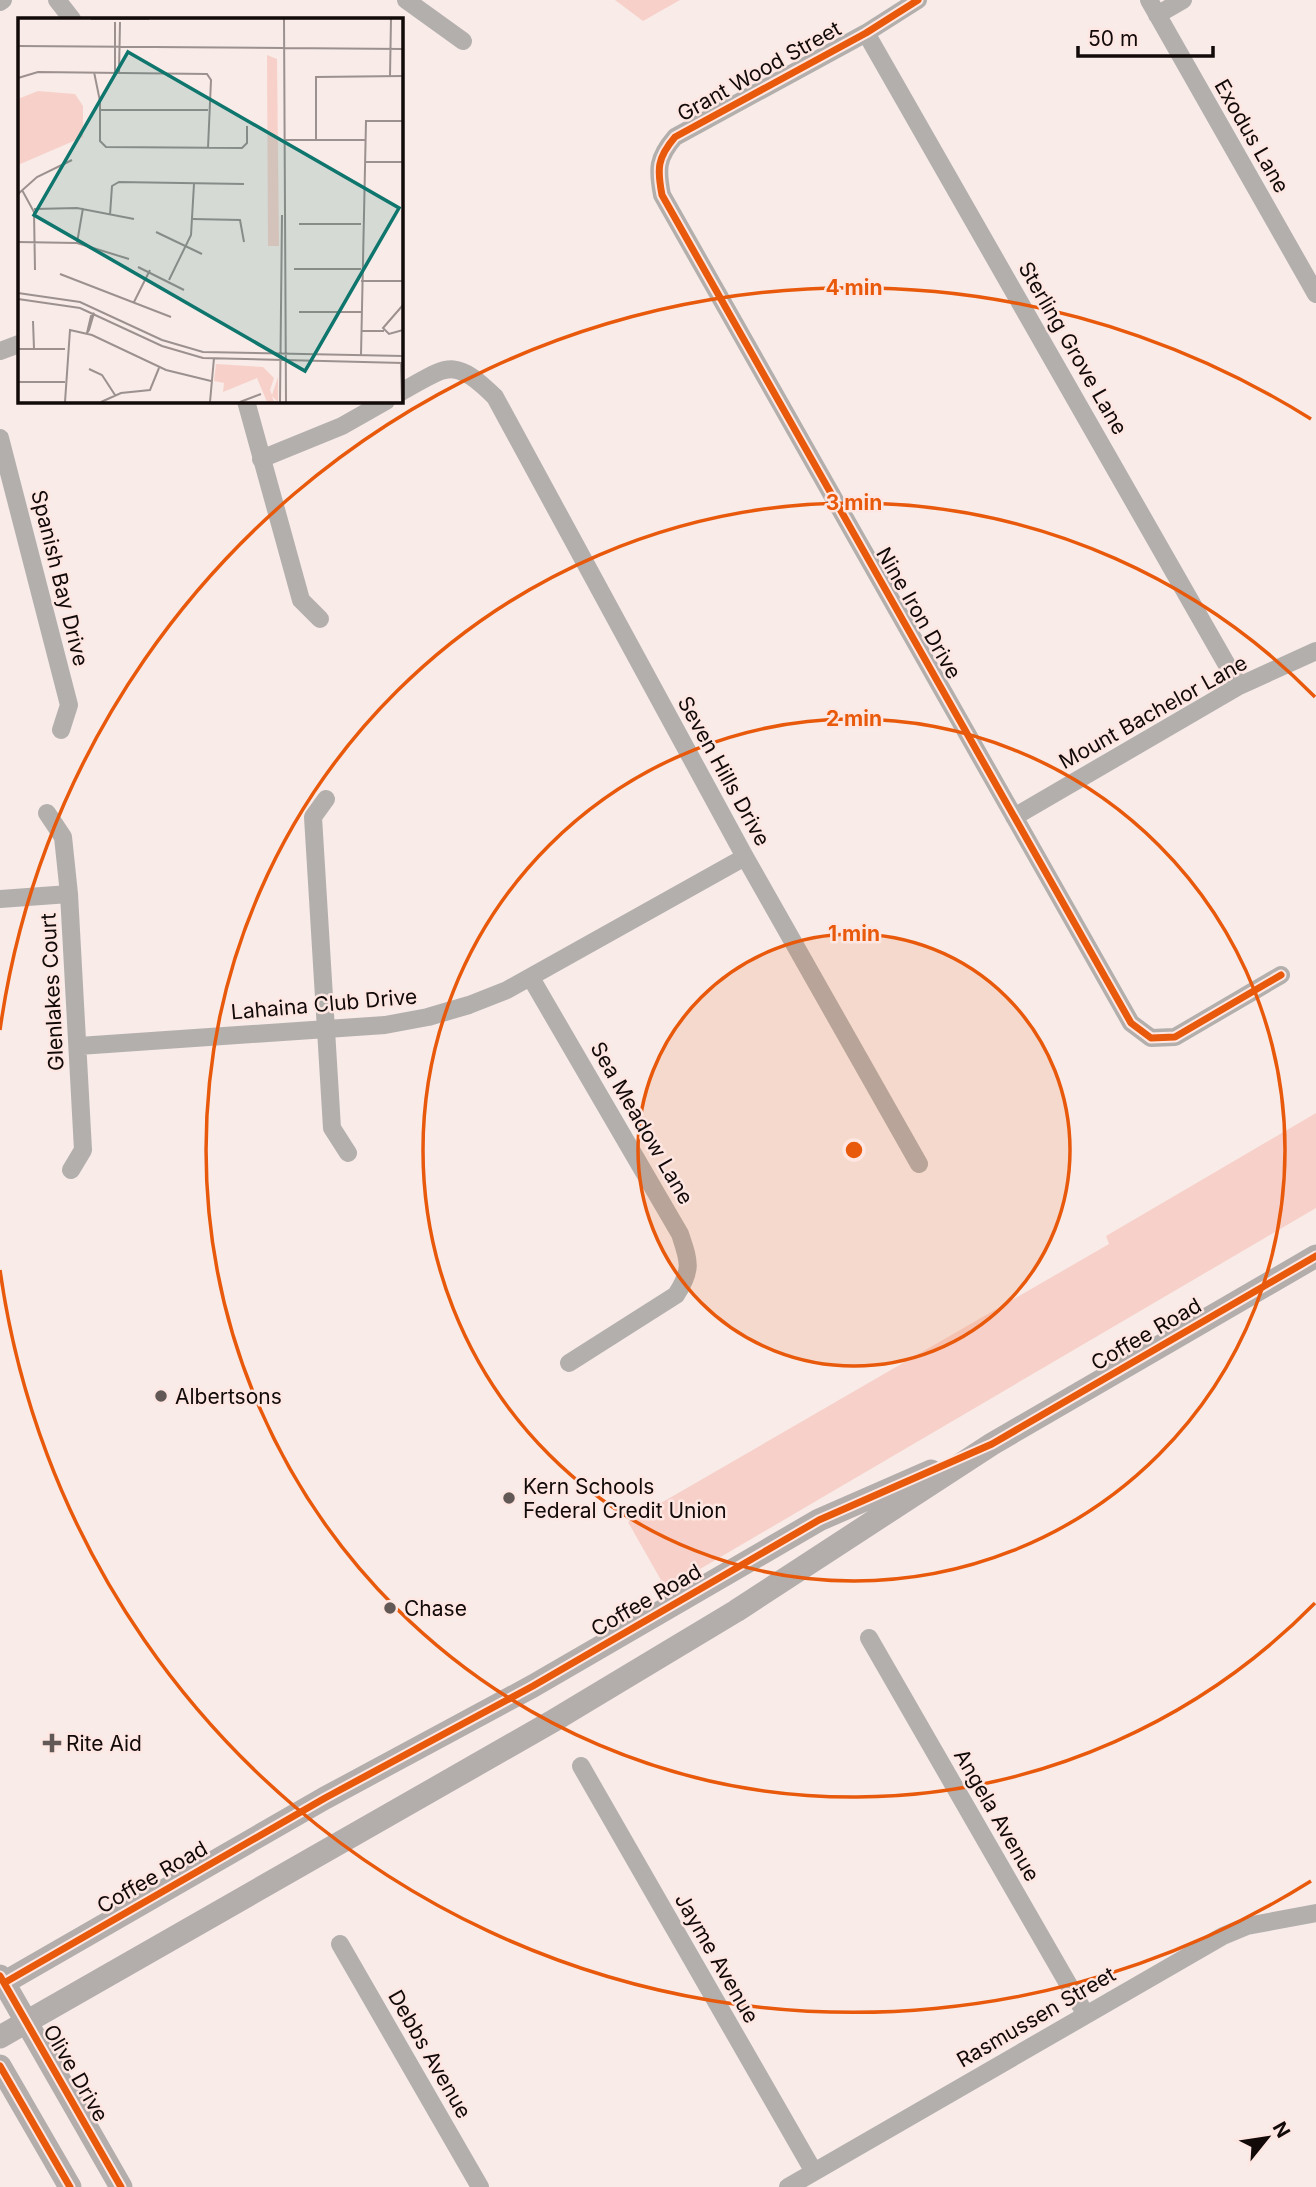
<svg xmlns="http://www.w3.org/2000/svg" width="1316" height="2187" font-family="Inter,sans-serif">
  <rect width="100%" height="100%" fill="#f8ebe8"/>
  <!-- green -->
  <path fill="#f7d1c9" d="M615,0H680L643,21Z
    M1316,1113V1208L666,1589L628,1522L1109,1244L1106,1236Z"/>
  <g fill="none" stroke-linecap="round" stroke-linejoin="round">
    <!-- street -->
    <path stroke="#b3afad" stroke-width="18" d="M57,0L72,19
      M406,0L463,41
      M918,0L866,33L675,137C657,158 657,169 662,195L1131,1023L1151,1038L1175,1037L1281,975
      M1149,0L1316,294
      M0,2L3,0
      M1157,15L1183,0
      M866,33L1239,686
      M0,351L19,344
      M401,392C448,366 453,356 495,397L745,857L919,1164
      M246,401L301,600L320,619
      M0,438L69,705L61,730
      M261,459L342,426L386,401
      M326,799L313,817L332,1128L348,1153
      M47,813L63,837L69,894L83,1150L71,1170
      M1014,817L1239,686L1316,651
      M0,899L69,894
      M531,978L680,1234C689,1261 693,1269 676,1295L569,1363
      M79,1046L385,1025L428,1017L469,1005L507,990L745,857
      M869,1638L1086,2015
      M581,1766L814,2172
      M340,1944L480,2187
      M788,2187L1223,1936L1247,1926L1316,1913"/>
    <!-- secondary -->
    <path stroke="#b3aeac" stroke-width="23" d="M0,1976L121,2187
      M0,1985L325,1798L533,1686L819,1520L931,1471
      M0,2037L553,1721L736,1611L992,1444L1316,1256
      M0,2066L70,2187"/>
    <defs>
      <path id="cycleway" d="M918,0L866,33L675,137C657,158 657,169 662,195L1131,1023L1151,1038L1175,1037L1281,975
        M0,1976L121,2187
        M4,1983L325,1798L533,1686L819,1520L992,1444L1316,1256
        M0,2066L70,2187"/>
    </defs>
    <!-- cycleway casing -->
    <use href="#cycleway" stroke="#fee7e2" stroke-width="11"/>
    <!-- cycleway -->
    <use href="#cycleway" stroke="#e8590c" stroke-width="7"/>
  </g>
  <!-- distance rings -->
  <circle cx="854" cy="1150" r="216" fill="#e8590c" fill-opacity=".12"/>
  <g fill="none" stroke="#e8590c" stroke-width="3.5">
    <circle cx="854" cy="1150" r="216"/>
    <circle cx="854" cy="1150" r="431"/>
    <path d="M1315 1603A647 647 0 1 1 1315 697"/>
    <path d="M1311 1881A862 862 0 0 1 0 1270M0 1030A862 862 0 0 1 1311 419"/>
  </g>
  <!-- markers -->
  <g fill="#625957" stroke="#fee7e2" stroke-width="2.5">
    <circle cx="161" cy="1396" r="7"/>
    <circle cx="509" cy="1498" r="7"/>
    <circle cx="390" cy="1608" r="7"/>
    <path d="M48.5 1732.5h7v7h7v7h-7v7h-7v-7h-7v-7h7z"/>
  </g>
  <g text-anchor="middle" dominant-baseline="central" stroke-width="5" stroke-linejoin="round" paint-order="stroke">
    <!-- street labels -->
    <g font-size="21" fill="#110a09" stroke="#fee7e2">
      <text transform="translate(759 71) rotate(-29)">Grant Wood Street</text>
      <text transform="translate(1252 136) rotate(60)">Exodus Lane</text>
      <text transform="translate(1073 348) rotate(60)">Sterling Grove Lane</text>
      <text transform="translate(60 578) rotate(76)">Spanish Bay Drive</text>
      <text transform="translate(919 613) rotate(60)">Nine Iron Drive</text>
      <text transform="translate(1153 712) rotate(-29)">Mount Bachelor Lane</text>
      <text transform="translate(724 771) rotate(61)">Seven Hills Drive</text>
      <text transform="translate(52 992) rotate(-93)">Glenlakes Court</text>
      <text transform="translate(324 1004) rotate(-5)">Lahaina Club Drive</text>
      <text transform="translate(642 1123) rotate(60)">Sea Meadow Lane</text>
      <text transform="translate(1146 1334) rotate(-30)">Coffee Road</text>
      <text transform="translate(646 1600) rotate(-30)">Coffee Road</text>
      <text transform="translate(997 1815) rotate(60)">Angela Avenue</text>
      <text transform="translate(152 1877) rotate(-30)">Coffee Road</text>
      <text transform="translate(717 1958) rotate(60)">Jayme Avenue</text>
      <text transform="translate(1036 2017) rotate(-30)">Rasmussen Street</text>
      <text transform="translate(430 2054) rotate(60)">Debbs Avenue</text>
      <text transform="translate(76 2073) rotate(60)">Olive Drive</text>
    </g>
    <!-- poi labels -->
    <g font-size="21" fill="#110a09" stroke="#fee7e2" text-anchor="start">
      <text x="175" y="1396">Albertsons</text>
      <text x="523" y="1486">Kern Schools<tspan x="523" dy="24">Federal Credit Union</tspan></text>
      <text x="404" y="1608">Chase</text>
      <text x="66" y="1743">Rite Aid</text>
    </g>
  </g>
  <!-- overview -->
  <g transform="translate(18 18)">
    <rect width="385" height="385" fill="#f8ebe8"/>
    <path d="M249,37L259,41L261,228H250ZM20,73L57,76L65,88V119L0,147V81ZM198,346L245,349L256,360L252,372L254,377L260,359V384L254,378L256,384H249L239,360L205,374L206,365L196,363Z" fill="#f7d1c9"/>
    <path fill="none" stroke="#9c918f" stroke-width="2" d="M73,1H131M266,1L268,384M0,28L385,31M76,54L82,83V123L88,129L224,130L229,125V108M97,55V4M101,55L102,4M372,58L373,1M0,60L20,54L189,56L193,62L190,130M82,92H190M266,122H348M298,122V59L385,58M348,144H385M4,172L16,194L17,252M0,176L19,159L54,142M16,191L59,190L116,201M92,197L94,168L101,164L226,166M175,201L222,202L226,224M281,206H343M138,214L184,236M0,224L59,225L111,241M59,225L65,190M120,249L166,272M276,251H343M42,256L153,299M151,262L173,217L176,166M343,263H385M0,275L62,284L144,322L185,334L385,338M0,281L62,290L144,328L185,340L385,345M116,284L132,252M385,287L365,310L371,316L385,312M281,294H343M76,295L71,312L69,315L73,298ZM15,303L16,331M343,313H366M0,331H47M343,337L348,103H385M383,345L384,384M71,351L84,357L97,377M0,364H47M47,384L52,312L74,317L148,352L193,363M83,384L103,375L132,372L141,350M192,384L196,340M222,384L243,376M262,384L264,197"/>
    <path fill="#0f766e" fill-opacity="0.15" stroke="#0f766e" stroke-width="3.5" d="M110,34L381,190L287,353L16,197Z"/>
    <rect width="385" height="385" fill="none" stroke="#110a09" stroke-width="3.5"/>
  </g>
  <circle cx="854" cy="1150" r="10" fill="#e8590c" stroke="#fee7e2" stroke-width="3.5"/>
  <g font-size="21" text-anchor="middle" font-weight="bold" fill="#e8590c" stroke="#fee7e2" stroke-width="5" stroke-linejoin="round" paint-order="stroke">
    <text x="854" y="295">4 min</text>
    <text x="854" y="510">3 min</text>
    <text x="854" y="726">2 min</text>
    <text x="854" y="941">1 min</text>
  </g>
  <!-- north arrow -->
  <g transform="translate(1267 2138) rotate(60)" stroke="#fee7e2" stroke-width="5" paint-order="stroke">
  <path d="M0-5L12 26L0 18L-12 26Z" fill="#110a09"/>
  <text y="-10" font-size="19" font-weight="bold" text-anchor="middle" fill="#110a09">N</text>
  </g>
  <!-- scale -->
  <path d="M1078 46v10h135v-10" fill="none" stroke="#110a09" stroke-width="3.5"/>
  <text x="1088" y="46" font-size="21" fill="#110a09" stroke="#fee7e2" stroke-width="5" paint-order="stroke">50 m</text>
</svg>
